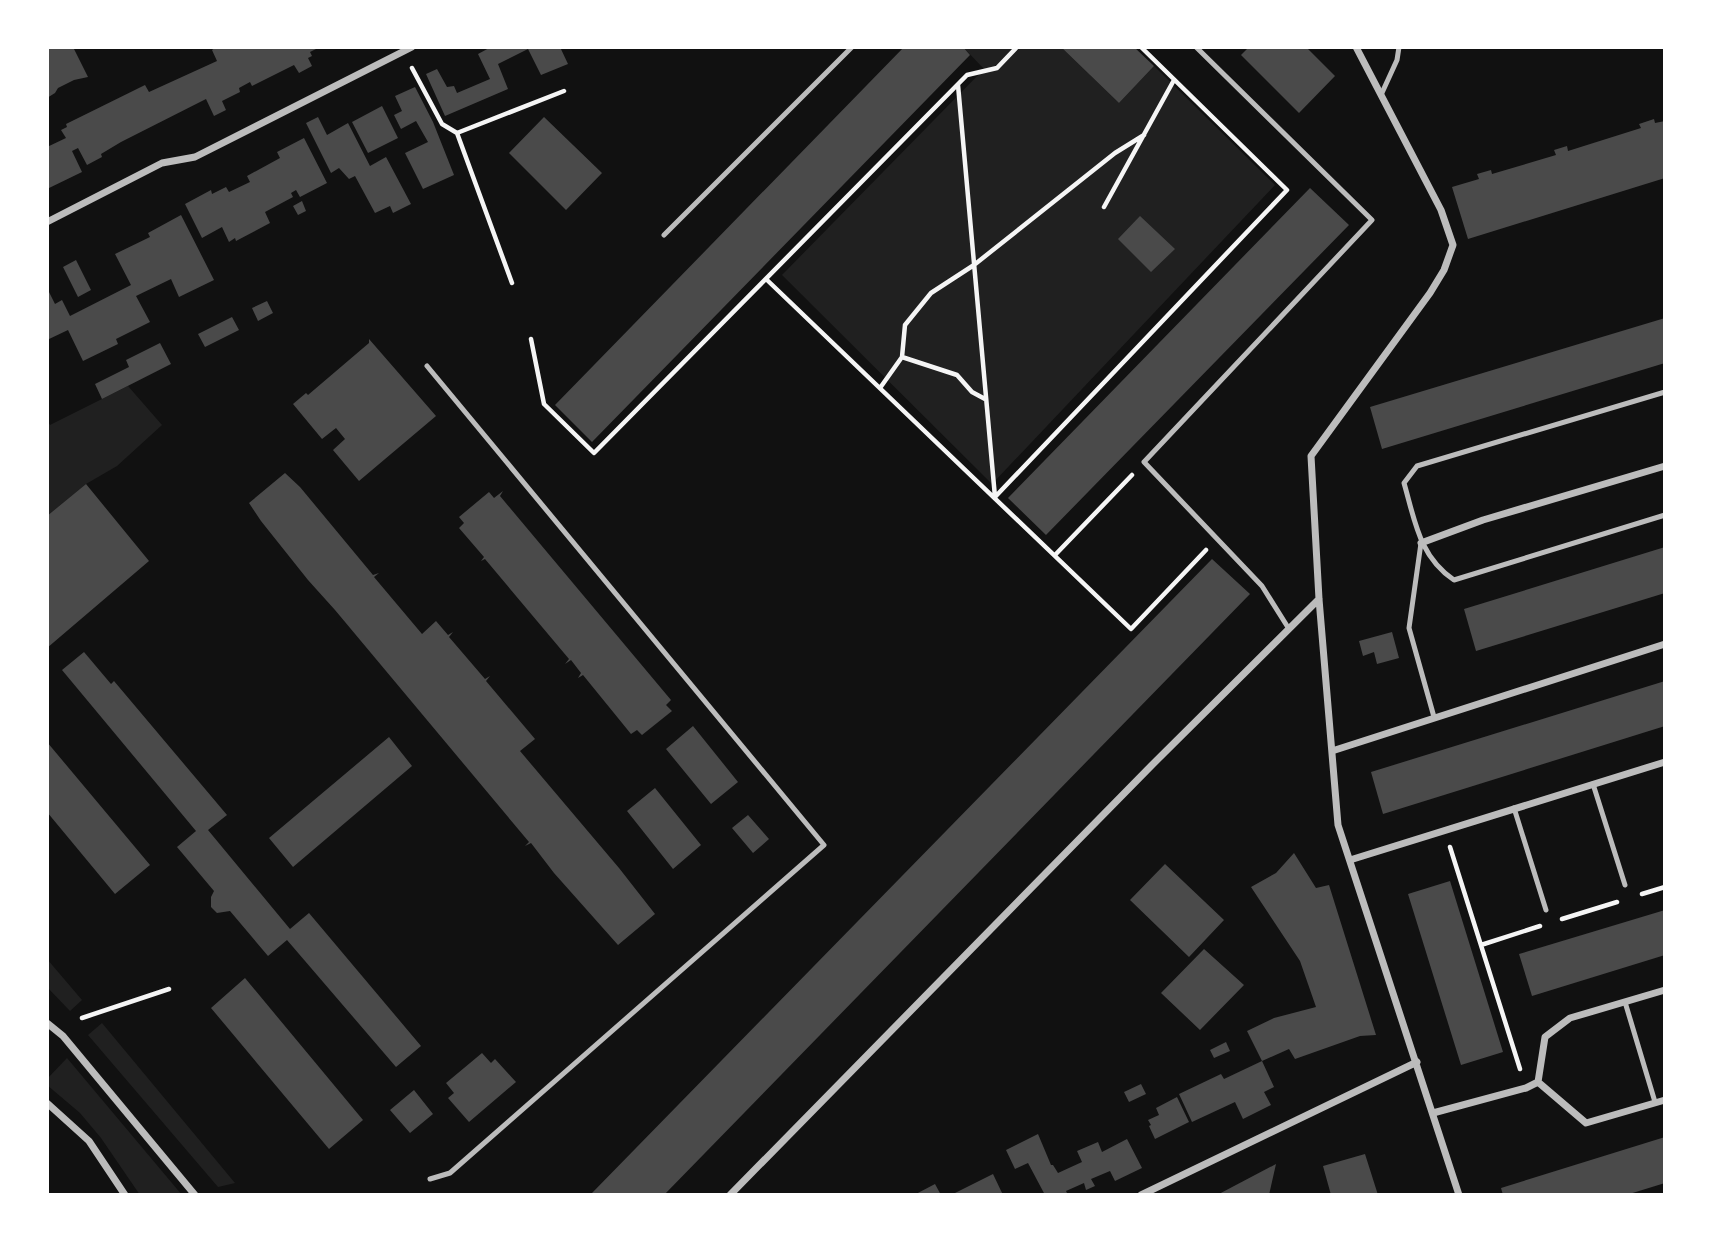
<svg xmlns="http://www.w3.org/2000/svg" width="1712" height="1242" font-family="'PT Sans',sans-serif">
  <rect width="100%" height="100%" fill="#111"/>
  <!-- green -->
  <path fill="#202020" d="M963,47H1061L1119,103L1154,66L1275,185L992,484L782,275L984,69Z
    M128,386L162,425L117,466L86,484L47,516V420L50,425Z
    M47,959L82,1000L70,1011L47,987Z
    M102,1023L235,1183L218,1187L88,1035Z
    M67,1058L182,1195H140L101,1138L80,1113L47,1085V1079Z"/>
  <!-- building -->
  <path fill="#4a4a4a" d="M47,47H73L88,77L74,80L58,88L55,93L47,98Z
    M216,47H320L310,52L312,56L308,58L312,66L299,73L294,65L252,86L250,82L239,88L240,92L222,101L226,110L214,116L206,99L121,142L101,154L102,157L87,165L78,148L72,151L82,172L47,189V147L66,138L61,130L67,127L66,124L145,85L149,92L217,61L212,50Z
    M491,47H560L568,64L541,75L528,49L498,64L508,89L445,116L426,74L437,69L447,87L454,86L457,93L490,79L478,54Z
    M904,47H963L970,55L592,442L555,405Z
    M1061,47H1134L1154,66L1119,103Z
    M1249,47H1306L1335,76L1299,113L1241,55Z
    M415,87L433,122L454,175L423,189L405,153L428,142L416,121L401,129L394,115L402,111L395,96Z
    M382,106L398,138L368,153L352,122Z
    M318,117L327,135L348,123L370,166L386,157L411,204L393,213L390,206L375,213L355,176L349,179L339,168L331,173L306,123Z
    M544,117L602,173L566,210L509,153Z
    M1654,119L1655,123L1665,121V178L1468,239L1452,187L1479,179L1477,174L1491,170L1492,174L1556,155L1554,150L1567,146L1568,151L1641,128L1639,124Z
    M304,138L327,183L300,197L296,190L291,193L293,197L265,212L270,223L236,241L235,238L229,242L222,227L202,238L185,204L211,190L212,194L226,187L229,192L250,182L247,176L280,158L277,152Z
    M1310,188L1349,225L1046,535L1008,498Z
    M302,201L306,211L298,215L293,206Z
    M181,215L214,280L179,297L171,279L136,296L150,322L116,339L118,344L83,361L68,330L47,340V288L55,304L62,300L70,316L131,285L115,254L150,237L148,233Z
    M1140,216L1175,249L1151,272L1118,239Z
    M76,260L91,290L78,297L63,267Z
    M267,301L273,313L258,321L252,308Z
    M232,317L239,330L205,347L198,334Z
    M1665,318V363L1382,449L1370,407Z
    M369,339L436,416L359,481L333,450L345,439L336,428L322,439L293,404L306,393L308,395L369,343Z
    M160,343L171,364L102,399L95,384L129,367L126,360Z
    M285,473L300,487L373,575L379,573L374,577L422,634L436,621L448,635L453,632L449,637L485,679L490,676L486,681L535,739L520,751L619,868L655,914L618,945L554,873L531,843L525,846L529,842L335,610L308,580L261,521L249,503Z
    M86,484L149,561L47,648V596L49,595L47,592V516Z
    M503,491L500,496L671,700L666,705L672,711L642,735L637,730L631,734L583,675L578,678L581,673L571,660L565,664L569,659L485,559L481,561L484,557L459,528L464,523L459,517L489,492L494,498Z
    M1665,547V593L1476,651L1464,609Z
    M1212,559L1250,594L664,1195H593L592,1193Z
    M1392,632L1399,658L1377,664L1374,652L1363,656L1359,641Z
    M84,652L111,684L114,681L227,815L208,830L290,929L309,913L421,1046L396,1067L287,940L268,956L230,911L217,913L211,907V897L214,891L177,847L196,831L62,670Z
    M1665,681V726L1383,814L1371,772Z
    M693,726L738,782L711,804L666,749Z
    M389,737L412,766L293,867L269,838Z
    M47,742L150,865L115,894L47,812Z
    M655,788L701,845L673,869L627,811Z
    M748,815L769,839L753,853L732,828Z
    M1294,853L1316,888L1329,885L1376,1035L1360,1036L1295,1059L1289,1049L1262,1061L1247,1031L1274,1018L1316,1007L1300,961L1251,887L1276,873Z
    M1165,864L1224,920L1189,957L1130,900Z
    M1450,881L1503,1052L1461,1065L1408,894Z
    M1665,910V955L1532,996L1519,954Z
    M1204,949L1244,985L1200,1030L1161,993Z
    M245,978L363,1120L329,1149L211,1008Z
    M1226,1042L1230,1051L1214,1058L1210,1050Z
    M482,1053L491,1063L495,1059L516,1082L469,1122L448,1098L454,1093L446,1083Z
    M1262,1061L1274,1087L1264,1092L1271,1105L1243,1119L1235,1102L1192,1122L1179,1094L1221,1074L1224,1079Z
    M1141,1084L1146,1094L1129,1102L1124,1092Z
    M414,1090L433,1114L410,1133L390,1110Z
    M1177,1097L1189,1122L1155,1139L1149,1126L1151,1125L1148,1120L1159,1115L1156,1108Z
    M1038,1134L1051,1165H1053L1058,1173L1082,1162L1077,1151L1098,1142L1102,1152L1127,1139L1142,1168L1115,1181L1110,1171L1091,1179L1095,1186L1086,1190L1084,1183L1066,1191L1068,1195H1045L1028,1163L1015,1169L1006,1150Z
    M1665,1137V1183L1626,1195H1503L1501,1188Z
    M1365,1154L1378,1195H1331L1323,1166Z
    M1276,1164L1269,1195H1217Z
    M993,1174L1003,1195H951Z
    M935,1184L941,1195H914Z"/>
  <g fill="none" stroke-linecap="round" stroke-linejoin="round">
    <!-- path -->
    <path stroke="#f5f5f5" stroke-width="4.5" d="M412,68L442,124L457,133L564,91
      M958,85L995,497
      M457,133L512,283
      M1104,207L1174,80
      M766,279L1131,629L1206,550
      M531,339L544,404L594,453L967,75L997,68L1017,47
      M902,357L957,375L972,392L985,399
      M880,388L902,357L905,325L931,293L974,265L1115,153L1144,135
      M995,497L1287,190L1141,47
      M1055,555L1132,475
      M1450,847L1520,1069
      M1642,894L1665,887
      M1562,919L1617,902
      M1481,945L1540,926
      M82,1018L169,989"/>
    <!-- service -->
    <path stroke="#bcbcbc" stroke-width="5" d="M1196,47L1372,220L1144,462L1262,586L1289,629
      M1381,95L1397,60L1399,47
      M664,235L852,47
      M427,366L824,845L450,1173L430,1179
      M1665,392L1417,466L1404,483C1415,521 1419,556 1454,580L1665,515
      M1421,543L1409,628L1434,717
      M1593,784L1625,885
      M1514,808L1546,910
      M1625,1002L1655,1102"/>
    <!-- minor -->
    <path stroke="#bcbcbc" stroke-width="7" d="M1356,47L1441,210L1453,245L1444,270L1430,293L1311,456L1319,599L1338,825L1459,1195
      M47,222L162,163L195,157L412,47
      M1421,543L1483,520L1665,466
      M1332,751L1665,644
      M1350,860L1665,762
      M47,1023L63,1036L195,1195
      M1538,1082L1545,1037L1570,1018L1665,990
      M1538,1082L1586,1123L1665,1100
      M47,1103L89,1141L125,1195
      M1433,1113L1526,1088L1538,1082
      M730,1195L1152,765L1319,599
      M1141,1195L1417,1062"/>
  </g>
  <!-- border -->
  <rect width="1712" height="1242" fill="none" stroke="#ffffff" stroke-width="98"/>
</svg>
